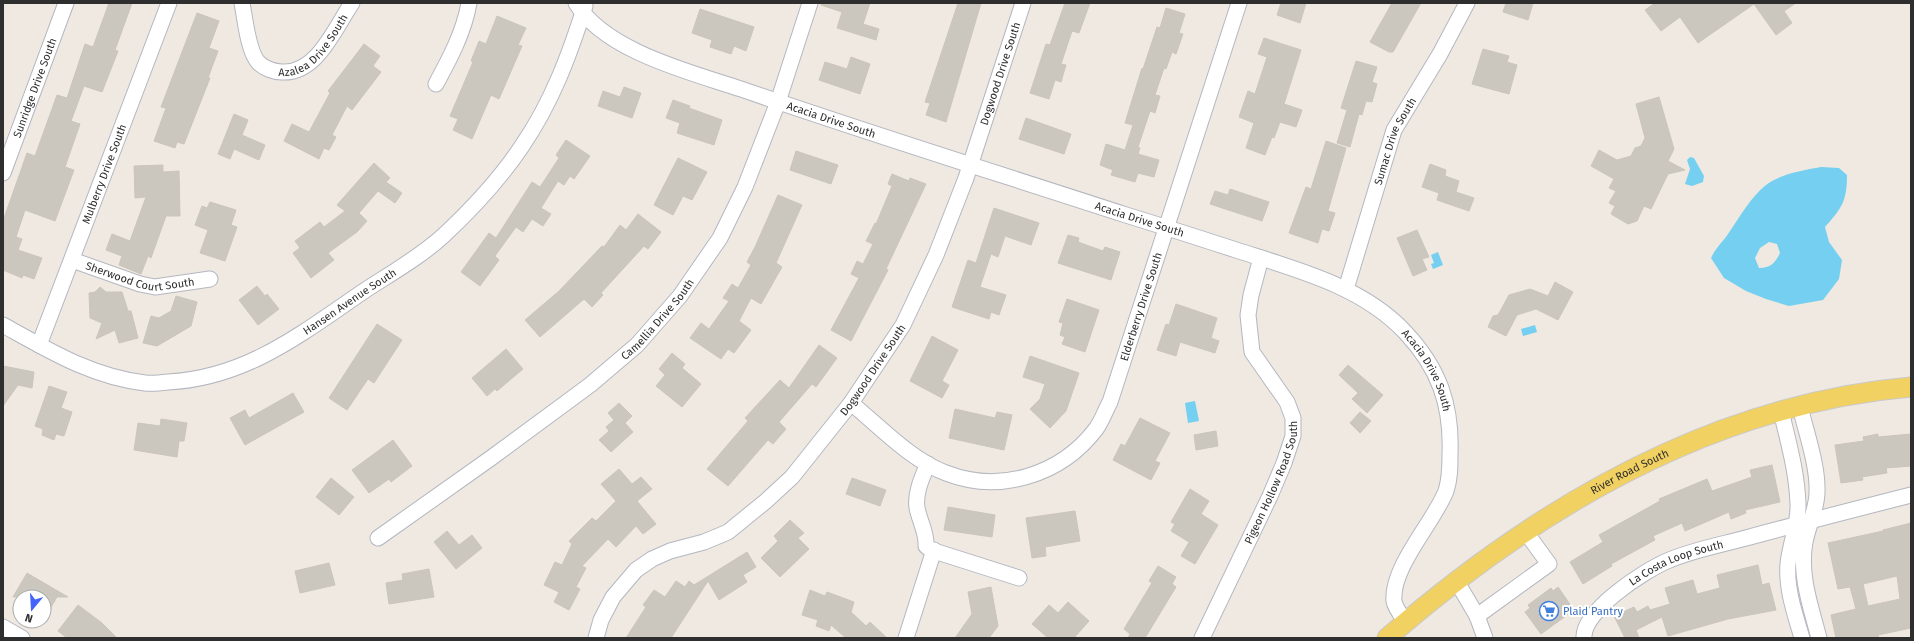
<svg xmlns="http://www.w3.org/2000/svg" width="1914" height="641" font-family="'Fira Sans',sans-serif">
  <rect width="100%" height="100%" fill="#efe9e1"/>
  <!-- water -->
  <path fill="#75cff0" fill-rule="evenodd" d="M1690,157L1694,158L1704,176L1703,182L1692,186L1685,184L1690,169L1687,160Z
    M1821,167L1839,168L1847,175C1847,201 1842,208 1825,227L1829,242L1842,260L1839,279L1823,300L1789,306L1766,299L1746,291L1724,278L1711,258C1716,247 1724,241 1730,231C1741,215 1751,197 1766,185C1780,174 1804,170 1821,167ZM1769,242L1777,244L1780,253C1775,263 1771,268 1759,268L1755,258L1760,248Z
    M1438,252L1443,265L1433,269L1431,264L1434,263L1431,255Z
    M1535,325L1537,332L1523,336L1521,329Z
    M1195,401L1199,421L1188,423L1185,403Z"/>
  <!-- building -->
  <path fill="#cbc7bf" stroke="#cbc5ba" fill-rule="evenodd" d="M109,3H132L115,50L118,51L102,92L84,86L71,121L80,124L65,167L74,170L55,221L25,210L16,237L22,239L18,250L42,258L34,279L23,275L22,278L3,270V221L27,153L35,156L57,95L67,98L85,44L93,47Z
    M822,3H870L863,24L879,29L876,40L837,28L842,12L821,5Z
    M958,3H981L946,122L926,115L930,103L925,102Z
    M1065,3H1090L1079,33L1072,31L1061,64L1066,65L1061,82L1055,80L1049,99L1030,93L1046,44L1050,45Z
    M1281,3H1306L1300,23L1277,15Z
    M1392,3H1421L1393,52H1389L1370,42Z
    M1506,3H1533L1528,20L1503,12Z
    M1655,3H1796L1784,11L1792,23L1776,35L1754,4L1698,43L1680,17L1661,31L1645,10Z
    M1166,8L1185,14L1179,33L1183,34L1176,54L1172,52L1166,69L1164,68L1155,95L1160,96L1155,113L1150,111L1138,147L1140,148L1138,154L1159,160L1154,177L1138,173L1135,182L1111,175L1113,170L1100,165L1106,144L1125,150L1133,125L1125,123L1142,68L1143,69L1157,27L1160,28Z
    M700,9L754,27L746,51L734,46L731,54L710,47L712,40L692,33Z
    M197,13L219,21L209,48L218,51L208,78H210L184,144L177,142L175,148L154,141L166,108L161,107Z
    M497,16L526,28L518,45L522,46L499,99L491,95L472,139L453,130L458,119L450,116L473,62L471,61L479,41L486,44Z
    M1264,38L1301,50L1284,104L1302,110L1296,127L1280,122L1274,138L1272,137L1265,155L1246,148L1254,123L1239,117L1248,91L1255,94L1267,57L1258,54Z
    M364,44L380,56L373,66L381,72L352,110L347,106L332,135L336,137L329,150L324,148L319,159L284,141L292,124L309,132L330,93L328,91Z
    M1483,49L1509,56L1507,62L1517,65L1509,94L1472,84Z
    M851,57L870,64L860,94L819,80L825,62L847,69Z
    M1356,61L1377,67L1372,82L1377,84L1372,102L1366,101L1362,115L1359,114L1350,147L1337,143L1347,110L1341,108Z
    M624,87L641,93L632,118L598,106L603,91L620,97Z
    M1659,97L1674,149L1668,161L1685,170L1668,174L1651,209L1644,206L1637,221L1628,224L1611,214L1615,206L1609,203L1616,191L1609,188L1614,179L1591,166L1599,150L1617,160L1631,156L1635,148L1641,146L1645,138L1636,104Z
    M673,100L690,106L689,108L722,120L714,145L677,133L680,123L666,118Z
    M234,114L248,120L242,135L265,145L259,160L234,149L230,159L218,154Z
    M1026,118L1071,134L1064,154L1019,139Z
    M566,140L590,156L574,179L570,176L564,185L558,181L541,208L551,214L543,226L532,219L523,232L516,227L495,256L499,260L480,286L461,272L489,233L496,238L532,182L540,187L559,158L556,155Z
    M1326,141L1346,148L1328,211L1335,213L1329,231L1322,229L1318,243L1289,233L1306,187L1311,189Z
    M796,151L838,165L831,184L790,170Z
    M678,158L707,172L692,200L683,196L673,215L654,205Z
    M374,163L390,178L386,182L402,193L395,203L378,191L359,213L367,221L357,232L328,253L334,260L311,278L293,253L300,248L295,241L320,222L324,227L345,211L337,205Z
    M1430,164L1446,170L1445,176L1459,181L1456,192L1474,198L1469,211L1437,200L1439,193L1422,187Z
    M163,165V172L179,171L180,216H166L151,258L148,256L141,274L119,265L122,256L106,250L112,234L130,241L146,197L135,198L134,166Z
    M892,174L909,181L910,178L926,184L886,269L888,270L851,341L831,330L859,278L851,274L857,261L863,264L873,244L866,241L875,223L876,224L892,186L888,184Z
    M1230,189L1269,202L1262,221L1210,204L1215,191L1228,195Z
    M778,195L802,205L776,263L782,267L761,304L751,298L739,321L751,330L734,353L728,349L721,359L690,338L701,323L709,329L729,301L723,298L732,284L738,288L751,265L747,262L755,247Z
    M210,202L236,210L231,225L237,227L225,261L200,253L208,230L195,225L202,206L207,208Z
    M994,208L1039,223L1031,245L1005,236L998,257L991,254L980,287L1006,295L999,315L991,312L989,319L952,307L968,260L976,263Z
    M638,214L661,232L648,249L644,246L601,293L603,295L592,307L584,299L540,337L525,320L559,291L602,246L604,247L620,225L626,230Z
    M1417,230L1429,257L1422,259L1427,270L1413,276L1397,238Z
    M1068,235L1079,238L1078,242L1103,251L1105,247L1120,252L1111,280L1058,263Z
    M1555,282L1573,292L1558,320L1536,309L1517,315L1506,336L1488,327L1493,316L1498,315L1509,295L1530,289L1548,296Z
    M257,286L265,296L267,294L279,309L258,325L239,300Z
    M100,287L106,292H122L128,311H131L138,338L119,343L115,330L96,339L102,323L90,318L89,293L95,292Z
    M176,296L197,302L191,326L157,346L143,343L151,316L159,318L171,311Z
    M1067,299L1099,310L1085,352L1062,344L1065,337L1060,335L1063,323L1059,322Z
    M1176,304L1217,318L1211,338L1219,341L1215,353L1180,342L1176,356L1157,350L1166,324L1169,325Z
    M377,324L402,340L374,383L368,379L347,410L329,398Z
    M932,336L958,350L942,381L949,385L942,398L910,381Z
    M819,345L837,358L816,387L812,384L779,422L786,429L773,444L768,440L728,486L707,469L748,421L745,418L780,380L789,388Z
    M506,349L523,369L497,391L495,389L487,396L472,378Z
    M672,353L685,364L682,368L701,384L682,407L656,386L665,375L659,369Z
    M1030,356L1079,373L1066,411L1050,428L1030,409L1040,399L1045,384L1023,377Z
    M1348,365L1383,395L1367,413L1352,399L1358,393L1339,375Z
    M3,366L34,372L32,388L18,385L3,406Z
    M49,386L67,392L61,408L72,412L64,436L56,434L54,440L42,435L43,429L35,426Z
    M293,393L304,412L245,445L230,418L245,410L249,418Z
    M619,403L632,416L625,423L633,432L611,452L599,440L609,431L606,427L614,420L608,413Z
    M955,409L995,418L997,412L1012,415L1004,450L949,438Z
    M1360,412L1371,421L1360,433L1350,423Z
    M1140,418L1170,433L1155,461L1160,463L1151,480L1113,460L1121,444L1125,446Z
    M161,419L187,423L184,441H179L177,457L134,450L138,423L160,426Z
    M1216,431L1218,446L1196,450L1194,435Z
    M1878,434V437L1911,434V466L1886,468L1887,473L1862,477L1863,480L1841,483L1835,445L1864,441L1863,437Z
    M393,440L412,466L391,482L389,479L369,493L352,470Z
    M1772,465L1780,502L1745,510L1746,513L1731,519L1729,512L1685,531L1682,523L1653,536L1655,540L1611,564L1612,566L1583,584L1570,562L1603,542L1599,535L1660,501L1659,499L1707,479L1712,491L1752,477L1750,470Z
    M619,469L632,484L641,477L652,489L637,501L656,524L643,534L636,526L616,547L608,539L582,566L586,568L576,587L580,589L569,610L554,602L559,592L544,585L555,562L562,565L572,544L569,541L592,518L596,521L616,501L601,484Z
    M331,478L354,497L339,515L316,497Z
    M852,478L886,490L880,506L846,494Z
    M1190,489L1209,501L1201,514L1218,525L1195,564L1181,556L1189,542L1171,531L1175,524L1171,522Z
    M948,507L995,515L992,537L944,530Z
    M1075,511L1080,541L1045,547L1046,556L1032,558L1026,518Z
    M790,520L804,533L798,538L809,549L780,577L761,558L778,541L774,536Z
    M1911,523V628L1878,635L1879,638H1836L1831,615L1856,609L1850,587L1838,589L1828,543L1883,531V530ZM1897,576L1900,599L1868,606L1863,584Z
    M447,531L459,545L472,535L482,548L456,569L434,542Z
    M747,552L756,567L743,575L747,582L719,600L708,581L671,638H626L646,607L643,605L654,590L665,597L676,581L685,587L689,581L694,585Z
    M329,563L335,585L300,593L295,571Z
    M1758,565L1762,585L1769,583L1776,610L1728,619L1668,636L1662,617L1636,630L1639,638H1625L1614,616L1634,607L1637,612L1648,606L1650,610L1670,604L1665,588L1693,580L1697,594L1720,588L1717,575Z
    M1158,566L1176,577L1172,584L1176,587L1145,638H1128L1130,634L1124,629L1152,583L1149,581Z
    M429,569L434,597L389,604L386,583L403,580L402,574Z
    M27,573L68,597H57L44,619V597H13Z
    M991,587L998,626L989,638H955L972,614L968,592Z
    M1558,587L1574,610L1541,634L1525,612L1530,608L1528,605L1551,588L1553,591Z
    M810,590L825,596L827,592L854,602L851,612L866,626L870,622L887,638H846L831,625L829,631L816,626L818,620L802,615Z
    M1068,602L1089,621L1074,638H1048L1032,624L1049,605L1058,613Z
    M78,605L102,623L117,638H67L58,631Z"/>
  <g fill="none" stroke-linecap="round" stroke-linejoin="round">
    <defs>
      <g id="minor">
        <path id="s1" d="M242,3C245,18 248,51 258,62C263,68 274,72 282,72C317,74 335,28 352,3"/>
        <path id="s2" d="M576,3C605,51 690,72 741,89C868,133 997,173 1126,215C1162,226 1199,238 1236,250C1295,269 1362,286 1405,332C1439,368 1452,405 1450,454C1450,467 1450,479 1446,491C1434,522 1391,567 1394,601C1395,608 1401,615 1406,622"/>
        <path d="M436,84C450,58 464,32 469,3"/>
        <path id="s3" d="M3,173L66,3"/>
        <path id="s4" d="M72,260L140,284L155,287L210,279"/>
        <path id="s5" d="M1346,289L1394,130L1440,54L1467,3"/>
        <path id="s6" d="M3,325C48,350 92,377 145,383C152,384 160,383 168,382C246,378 301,334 364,291C390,274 420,257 443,236C472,209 500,179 522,146C552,102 569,56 585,6"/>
        <path id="s7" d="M39,345L169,3"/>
        <path id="s8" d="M851,403C879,426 912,461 946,473C1000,494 1061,475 1096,429C1102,421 1105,411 1110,402L1239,3"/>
        <path d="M1800,406C1806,433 1818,465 1817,492C1817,509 1808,526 1805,542C1799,575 1811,607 1819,638"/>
        <path d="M1781,411C1788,441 1797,472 1798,504C1799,524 1790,543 1788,564C1786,589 1795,614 1802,638"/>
        <path d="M928,464C922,477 913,497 918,512C921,524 927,534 926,546L931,550L1019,578"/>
        <path id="s9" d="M378,538L491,458L590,385L637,345L680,296L720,238L745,187L778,102L810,3"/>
        <path d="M1457,582L1477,616L1485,638"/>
        <path d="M1477,616L1549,564L1525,531"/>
        <path d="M3,627L22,638"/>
        <path id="s10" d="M596,638L601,620L613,597L636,570L652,559L670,551L704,542L728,532L766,501L792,477L851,403L903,325L936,255L966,178L1023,3"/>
        <path d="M906,638L934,550"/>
        <path id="s11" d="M1202,638L1270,496L1284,463L1293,436V418L1287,402L1252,352L1248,315L1251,295L1261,258"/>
        <path id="s12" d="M1584,638C1582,611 1644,571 1667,561C1692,550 1720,545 1746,538C1801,523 1856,509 1911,495"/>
      </g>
      <g id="major">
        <path id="s13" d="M1387,638C1535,509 1712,404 1911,387"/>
      </g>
    </defs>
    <!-- minor casing -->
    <use href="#minor" stroke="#b4b7c1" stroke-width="17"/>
    <!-- major casing -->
    <use href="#major" stroke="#c9c9c9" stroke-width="21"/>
    <!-- minor -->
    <use href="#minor" stroke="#fff" stroke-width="15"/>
    <!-- major -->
    <use href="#major" stroke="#f2d163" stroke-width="19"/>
  </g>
  <!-- icons -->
  <defs>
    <symbol id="supermarket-ring" viewBox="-11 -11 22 22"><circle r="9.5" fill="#fff" stroke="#3f7fe0" stroke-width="1.5"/><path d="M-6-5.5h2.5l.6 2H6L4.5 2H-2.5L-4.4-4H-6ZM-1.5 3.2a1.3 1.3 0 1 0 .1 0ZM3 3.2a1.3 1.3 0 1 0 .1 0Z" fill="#3f7fe0"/></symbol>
  </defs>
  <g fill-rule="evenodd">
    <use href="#supermarket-ring" x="1538" y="600" width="22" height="22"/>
  </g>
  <g text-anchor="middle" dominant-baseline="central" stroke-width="4" stroke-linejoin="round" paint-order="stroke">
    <!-- street labels -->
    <g font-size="11" fill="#2e2e2e" stroke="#fff">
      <text stroke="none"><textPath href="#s1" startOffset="131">Azalea Drive South</textPath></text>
      <text stroke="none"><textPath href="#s10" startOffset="723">Dogwood Drive South</textPath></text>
      <text stroke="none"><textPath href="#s3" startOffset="91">Sunridge Drive South</textPath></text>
      <text stroke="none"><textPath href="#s2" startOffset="285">Acacia Drive South</textPath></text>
      <text stroke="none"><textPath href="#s5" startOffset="156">Sumac Drive South</textPath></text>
      <text stroke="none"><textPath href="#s7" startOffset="183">Mulberry Drive South</textPath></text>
      <text stroke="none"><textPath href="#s2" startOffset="609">Acacia Drive South</textPath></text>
      <text stroke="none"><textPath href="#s4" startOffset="71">Sherwood Court South</textPath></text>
      <text stroke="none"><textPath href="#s6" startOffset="379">Hansen Avenue South</textPath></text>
      <text stroke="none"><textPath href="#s8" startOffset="417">Elderberry Drive South</textPath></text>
      <text stroke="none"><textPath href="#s9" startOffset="356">Camellia Drive South</textPath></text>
      <text stroke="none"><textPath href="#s10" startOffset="399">Dogwood Drive South</textPath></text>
      <text stroke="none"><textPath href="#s2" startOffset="945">Acacia Drive South</textPath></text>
      <text stroke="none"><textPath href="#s13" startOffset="295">River Road South</textPath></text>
      <text stroke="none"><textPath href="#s11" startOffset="171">Pigeon Hollow Road South</textPath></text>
      <text stroke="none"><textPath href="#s12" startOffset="125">La Costa Loop South</textPath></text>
    </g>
    <!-- shop labels -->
    <g font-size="11" fill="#366cbe" stroke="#fff" text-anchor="start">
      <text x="1563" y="611">Plaid Pantry</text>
    </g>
  </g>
  <!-- border -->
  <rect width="1914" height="641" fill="none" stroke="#2e2e2e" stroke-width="8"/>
  <!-- north arrow -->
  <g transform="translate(32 609) rotate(198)"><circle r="19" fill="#ffffff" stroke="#ababab"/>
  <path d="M0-3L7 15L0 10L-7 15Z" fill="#4264fb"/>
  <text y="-6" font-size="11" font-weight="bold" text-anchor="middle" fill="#2e2e2e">N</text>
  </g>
</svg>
